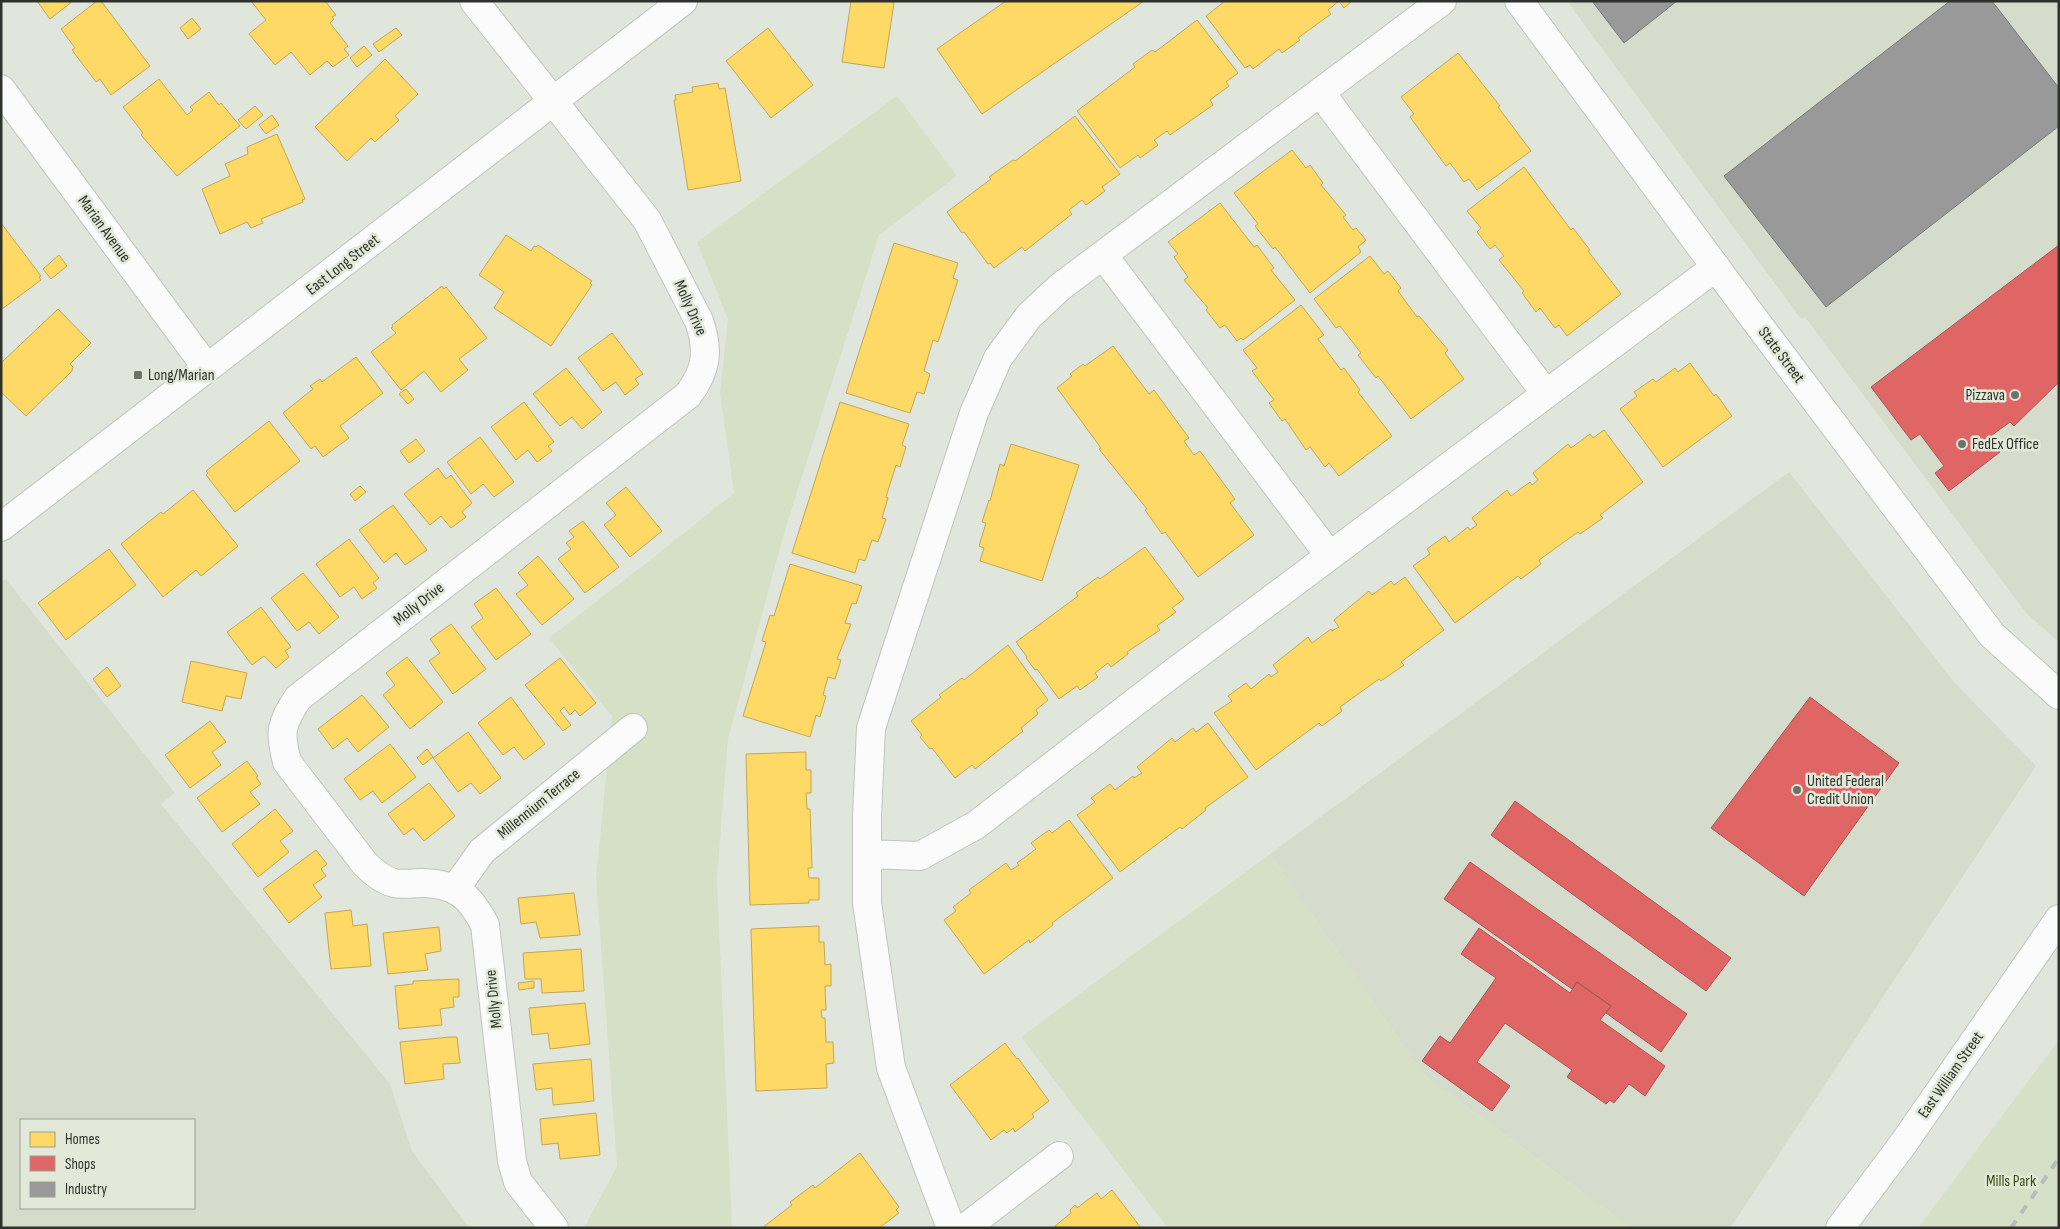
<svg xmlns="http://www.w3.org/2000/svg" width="2060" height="1229" font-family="'Sofia Sans Condensed',sans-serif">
  <rect width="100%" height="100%" fill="#e1e6dc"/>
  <!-- built -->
  <path fill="#d5dccb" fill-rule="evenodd" d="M1567,1H2059V642L2027,614L1805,317L1801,319Z
    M1789,472L1954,682L2036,766L1730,1228H1631L1424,1075L1270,854Z
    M6,579L175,793L161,804L390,1084L412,1151L469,1228H1V582ZM21,1120H194V1208H21Z"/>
  <!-- green -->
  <path fill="#d6e0c7" d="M897,96L957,176L879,235L785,530L728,739L717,879L732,1228H584L617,1166L596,878L612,716L549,638L654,557L734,493L720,393L728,319L697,242Z
    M1270,854L1424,1075L1631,1228H1168L1021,1037Z
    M2059,1040V1228H1918Z"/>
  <!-- homes -->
  <path fill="#ffd966" stroke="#c1a755" d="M37,1H73L50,19Z
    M97,1H101L150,66L111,95L100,79L96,82L72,50L75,48L61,29Z
    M251,1H325L336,15L332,17L334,19L330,23L348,46L344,49L349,55L333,67L327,61L310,75L291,52L275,65L249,34L266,20Z
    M851,1H889L894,3L884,68L842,62Z
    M1006,1H1144L982,114L937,49Z
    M1225,1H1339L1328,10L1331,14L1298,38L1300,40L1282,53L1279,49L1253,69L1250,65L1245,68L1206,16Z
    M1339,1H1352L1344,8Z
    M192,18L201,29L188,39L180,28Z
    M1197,20L1238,73L1226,82L1229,86L1210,100L1213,105L1170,135L1167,131L1154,140L1158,145L1140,158L1138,155L1120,168L1077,111L1135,67L1133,64L1152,50L1155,52Z
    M396,28L402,35L379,52L373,44Z
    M768,28L813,85L771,118L726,61Z
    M364,46L372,55L357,67L350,58Z
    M1458,53L1500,106L1498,107L1531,151L1477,190L1469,179L1464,182L1450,163L1446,166L1410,117L1414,114L1401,97Z
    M385,59L418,94L395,116L399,120L375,142L371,138L347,161L315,127Z
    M159,79L187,115L193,110L190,107L209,92L219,105L221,103L240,126L177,176L141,135L143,133L123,107Z
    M718,83L719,89L725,88L741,181L688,190L674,100H676L675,95L693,92L692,87Z
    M255,106L263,115L246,129L238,120Z
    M272,115L279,125L266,134L259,125Z
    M1075,116L1120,174L1102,187L1105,191L1086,205L1082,200L1069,210L1072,214L1025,251L1022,247L994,268L990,263L988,264L964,232L962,233L947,212L991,179L989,177L1013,160L1015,161Z
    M277,134L305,199L302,200L303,202L261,219L263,223L251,228L247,222L220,234L202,189L230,176L225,164L248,154L247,147Z
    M1292,150L1306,168L1310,165L1323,183L1321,185L1346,215L1343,217L1353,230L1356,228L1366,240L1358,247L1361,252L1310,293L1275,247L1273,249L1255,226L1258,224L1234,193Z
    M1524,167L1571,230L1573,228L1590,250L1588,251L1621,294L1567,336L1559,325L1555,328L1540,308L1536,312L1522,293L1524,291L1499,260L1504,256L1495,245L1490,249L1477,232L1481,228L1467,211Z
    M1220,203L1254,247L1257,245L1274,268L1271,270L1295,300L1243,340L1241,338L1237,341L1225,325L1220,328L1206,310L1208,308L1184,280L1188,277L1174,257L1178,254L1168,242Z
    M1,223L41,276L39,277L41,280L2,309Z
    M506,235L531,251L534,246L536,247L538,245L592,281L590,283L592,285L551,346L494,308L504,292L479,275Z
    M894,243L958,263L953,278L958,280L938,342L933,340L924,371L930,374L924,394L917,392L910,413L846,393Z
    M59,255L67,266L51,279L43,269Z
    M1370,256L1384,274L1388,271L1401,288L1398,291L1417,317L1419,316L1448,350L1445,353L1464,379L1411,419L1378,376L1376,378L1358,355L1361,353L1340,326L1336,328L1314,299Z
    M442,286L444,289L446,287L487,338L459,359L468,370L441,392L424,371L401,390L371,352L396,333L391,328L393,327L392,325Z
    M1301,305L1324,335L1318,339L1341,370L1344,368L1360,390L1358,392L1392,436L1339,476L1329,463L1325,467L1310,447L1306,450L1285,419L1282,421L1269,403L1274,400L1252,371L1257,368L1243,350Z
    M58,309L91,343L70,364L73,367L72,371L26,416L1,392V363Z
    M612,333L643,374L635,379L639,384L625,395L616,382L603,391L578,358Z
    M1113,346L1149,394L1154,390L1189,438L1184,441L1194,455L1200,451L1235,499L1230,503L1254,535L1198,577L1165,532L1162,534L1145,510L1147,509L1099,449L1101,448L1057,388L1072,376L1070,374L1083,364L1085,366Z
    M356,357L383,393L340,426L349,438L323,457L315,446L311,449L283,413L313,389L310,386L320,379L322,382Z
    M1690,363L1714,396L1716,394L1732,416L1663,467L1620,409L1637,396L1634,392L1653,379L1656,382L1675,368L1678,372Z
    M566,368L602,412L582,429L572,417L560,426L533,394Z
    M406,389L414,399L408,404L399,394Z
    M524,402L554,442L548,446L552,451L537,462L528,450L516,460L491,427Z
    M840,402L909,424L902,445L906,447L900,467L896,465L886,497L888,498L882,518L886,519L878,542L872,540L865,561L859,559L855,573L792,553Z
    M269,421L300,461L235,512L206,475L208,473L206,471Z
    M1604,430L1643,482L1600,515L1603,518L1580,534L1578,532L1539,560L1541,564L1521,579L1518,576L1455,623L1413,566L1430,554L1427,549L1445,536L1449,542L1468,527L1470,530L1477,525L1472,518L1507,490L1511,496L1530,482L1532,485L1538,480L1533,473L1568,444L1571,448L1590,434L1593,438Z
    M480,437L514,482L494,497L483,484L471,494L447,462Z
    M416,439L425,451L409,463L400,451Z
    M1011,444L1079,465L1042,581L980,561L984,548L979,546L986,523L982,522L989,500L990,501L1000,464L1004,466Z
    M438,468L446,479L451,475L472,503L462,512L466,517L451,528L441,516L430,525L404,494Z
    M360,486L366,492L355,501L350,494Z
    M626,487L662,531L630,557L604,525L616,515L606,503Z
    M193,490L238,546L201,576L196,570L163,597L121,544L161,512L163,514Z
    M393,505L427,550L405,565L396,553L384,563L359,530Z
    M583,521L619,567L585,593L558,559L571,549L566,543L574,537L569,531Z
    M349,539L379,578L373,583L377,588L362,599L354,587L340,597L316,564Z
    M1145,547L1184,599L1172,608L1176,612L1157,626L1160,630L1127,652L1128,654L1111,667L1108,663L1095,673L1098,677L1080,690L1077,686L1059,699L1037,669L1035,670L1026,658L1027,657L1016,642L1078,596L1076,593L1098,577L1100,579Z
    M109,549L136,585L66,640L38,603Z
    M538,556L574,599L542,625L516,594L528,585L518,573Z
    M790,564L862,586L856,604L852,603L845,623L851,624L837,659L841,660L835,679L828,677L823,695L826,696L820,717L816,715L810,737L743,716L766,642L762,641L770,615L774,616Z
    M303,573L339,617L319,634L309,622L297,631L271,598Z
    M1405,577L1444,630L1401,662L1404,665L1381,681L1379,679L1340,707L1342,711L1322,726L1319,723L1256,770L1214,713L1232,701L1228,696L1246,683L1251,689L1269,674L1271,677L1278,672L1273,665L1308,637L1312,643L1331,629L1332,631L1339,627L1334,620L1369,591L1372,595L1391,581L1394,585Z
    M496,588L531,634L496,660L471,627L483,618L474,604Z
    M261,607L291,647L285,651L289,657L276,668L264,656L252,665L227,632Z
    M451,624L486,669L453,694L429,661L440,653L430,639Z
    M1008,645L1048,700L1036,710L1038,714L1021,728L1023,731L975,769L972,765L955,778L932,748L930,749L920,737L922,735L911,721L941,697L939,695L962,678L964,680Z
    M407,657L443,702L410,729L383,695L395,685L386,673Z
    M560,658L596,703L580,716L575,710L570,715L564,707L560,711L571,725L563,731L525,685Z
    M191,661L247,673L241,699L226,696L222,711L182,702Z
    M107,667L121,686L107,697L93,679Z
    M362,695L389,727L358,752L347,738L333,749L318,729Z
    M511,697L545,744L524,760L514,747L503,755L478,723Z
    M210,721L226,742L212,752L221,765L190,788L165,755Z
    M1208,723L1248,777L1205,808L1206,810L1182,829L1180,827L1120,872L1077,815L1095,802L1091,798L1110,784L1115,790L1133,776L1134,778L1142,773L1137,767L1172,738L1175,742L1193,728L1196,732Z
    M468,732L501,778L480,794L471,783L458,792L433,758Z
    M390,744L416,777L382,803L373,791L360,800L344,779Z
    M427,749L433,757L423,765L417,758Z
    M806,752V770H811V793H806L807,809H810L812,868H808L809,878H819V900H809V903L750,905L746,754Z
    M247,761L258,776L256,777L261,784L250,792L260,804L222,832L197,798Z
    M429,783L455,816L424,841L413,828L404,835L388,814Z
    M275,809L293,831L280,841L289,852L258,877L232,844Z
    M1069,820L1113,878L1052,923L1053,925L1030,943L1029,940L984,974L944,920L956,911L953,907L971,893L969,890L1006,863L1011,870L1019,865L1017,863L1036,849L1031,843L1049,830L1052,833Z
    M316,850L327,864L321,869L326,876L313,885L322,897L289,923L263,889Z
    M574,893L580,935L540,938L536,922L521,924L518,898Z
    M351,910L353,926L367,924L371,966L331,969L325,913Z
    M819,926V942H824L825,965L831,964V986H825L826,1010H821L822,1018H825L826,1042H833L834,1063L826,1064L827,1088L756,1091L751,929Z
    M439,927L441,951L425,954L428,970L388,974L383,933Z
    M581,949L584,991L542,993L541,979H525L523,953Z
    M459,979V997H453L454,1007L440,1009L442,1025L399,1029L395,986L413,984V981Z
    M534,981V988L519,990L518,983Z
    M585,1003L590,1044L550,1049L548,1033L532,1035L529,1008Z
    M450,1037H457L460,1063L443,1064L444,1079L405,1084L400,1042Z
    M1005,1043L1017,1059L1018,1058L1049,1101L1032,1114L1034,1117L1015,1132L1013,1128L1007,1133L1004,1130L991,1140L950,1085Z
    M591,1059L594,1101L553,1105L552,1088L536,1090L533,1064Z
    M596,1113L600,1155L560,1159L558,1143L542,1145L540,1119Z
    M860,1153L899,1207L896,1210L899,1213L879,1228H762L792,1205L790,1202L813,1185L815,1188Z
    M1112,1190L1141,1228H1056L1055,1226L1071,1213L1070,1210L1075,1205L1077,1208L1097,1193L1101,1199Z"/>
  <!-- shops -->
  <path fill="#e06666" stroke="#ab5655" d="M2059,245V382L2014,426L2010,422L1988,438L2000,452L1949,491L1935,473L1944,466L1920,434L1911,440L1871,387Z
    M1810,697L1899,763L1804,896L1711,828Z
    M1515,801L1731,958L1706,991L1491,835Z
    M1470,862L1687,1014L1661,1052L1606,1013L1611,1006L1577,982L1572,989L1444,899Z
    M1479,928L1570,993L1577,982L1611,1006L1600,1020L1665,1066L1645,1096L1629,1084L1614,1103L1610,1100L1606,1104L1567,1077L1572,1070L1505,1023L1477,1062L1510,1086L1492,1111L1422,1061L1440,1036L1450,1043L1496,978L1461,954Z"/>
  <!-- industry -->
  <path fill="#999" stroke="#797a78" d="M1592,1H1677L1624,43Z
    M1950,1H1992L2059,88V126L1826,307L1724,176Z"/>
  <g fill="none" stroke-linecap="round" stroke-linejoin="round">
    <defs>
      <path id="minor" d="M474,1L647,220L699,321C709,350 707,370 688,395L298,698C281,724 279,731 287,762L365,864C373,872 382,880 394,883C402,885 413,883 421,883C456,883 470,896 485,925L512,1161L518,1182L554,1228
        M1519,1L1749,312L1992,635L2059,695
        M1,89L207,368
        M1320,92L1546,394
        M1103,255L1329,555
        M1,527L683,1
        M867,854L920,856L976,825L1169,676L1716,267
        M455,889L482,851L633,728
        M951,1228L891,1068L867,903V816L871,728L974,413L998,358L1029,316L1060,287L1442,1
        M965,1228L1059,1156"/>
      <path id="major" d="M1840,1228L1903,1144L2059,919"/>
    </defs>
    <!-- minor casing -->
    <use href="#minor" stroke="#c1c4bd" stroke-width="30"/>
    <!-- major casing -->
    <use href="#major" stroke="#c1c4bd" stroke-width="30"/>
    <!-- minor -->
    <use href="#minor" stroke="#fafbfa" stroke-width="28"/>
    <!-- major -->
    <use href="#major" stroke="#fafbfa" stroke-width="28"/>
    <!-- rail -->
    <path stroke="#babcb9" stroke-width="4" stroke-dasharray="9 9" stroke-linecap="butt" d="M2011,1228L2059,1158"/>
  </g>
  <!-- markers -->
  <g fill="#6d716a" stroke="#e2e9d9" stroke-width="2">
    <rect x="133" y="370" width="10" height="10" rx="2.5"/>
    <circle cx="2015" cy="395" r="5"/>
    <circle cx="1962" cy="444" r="5"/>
    <circle cx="1797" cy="790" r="5"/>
  </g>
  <g text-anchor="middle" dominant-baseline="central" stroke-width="5" stroke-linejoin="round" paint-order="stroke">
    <!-- street labels -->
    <g font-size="16" fill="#2f322c" stroke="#e2e9d9">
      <text transform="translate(104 229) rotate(54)">Marian Avenue</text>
      <text transform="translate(343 265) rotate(-38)">East Long Street</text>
      <text transform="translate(690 308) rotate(66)">Molly Drive</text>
      <text transform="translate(1781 355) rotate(53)">State Street</text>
      <text transform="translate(419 604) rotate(-38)">Molly Drive</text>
      <text transform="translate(539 804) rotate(-39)">Millennium Terrace</text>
      <text transform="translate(494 999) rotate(-96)">Molly Drive</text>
      <text transform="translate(1951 1075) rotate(-55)">East William Street</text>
    </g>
    <!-- poi labels -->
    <g font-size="16" fill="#2f322c" stroke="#e2e9d9" text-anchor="start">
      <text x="148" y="375">Long/Marian</text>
      <text x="2005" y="395" text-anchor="end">Pizzava</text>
      <text x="1972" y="444">FedEx Office</text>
      <text x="1807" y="781">United Federal<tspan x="1807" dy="18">Credit Union</tspan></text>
    </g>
    <!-- park labels -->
    <g font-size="16" fill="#3b4e0f" stroke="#e2e9d9">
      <text x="2011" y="1181">Mills Park</text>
    </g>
  </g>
  <!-- border -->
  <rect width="2060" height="1229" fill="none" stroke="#2f322c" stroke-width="5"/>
  <!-- legend -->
  <rect x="20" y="1119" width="175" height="90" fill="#e2e9d9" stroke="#9aa094"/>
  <rect x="30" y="1132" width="25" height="15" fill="#ffd966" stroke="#9aa094"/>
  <text x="65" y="1144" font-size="15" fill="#2f322c">Homes</text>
  <rect x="30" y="1156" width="25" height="15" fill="#e06666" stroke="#9aa094"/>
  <text x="65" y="1169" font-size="15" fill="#2f322c">Shops</text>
  <rect x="30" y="1182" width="25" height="15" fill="#999999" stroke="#9aa094"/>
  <text x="65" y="1194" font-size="15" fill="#2f322c">Industry</text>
</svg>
